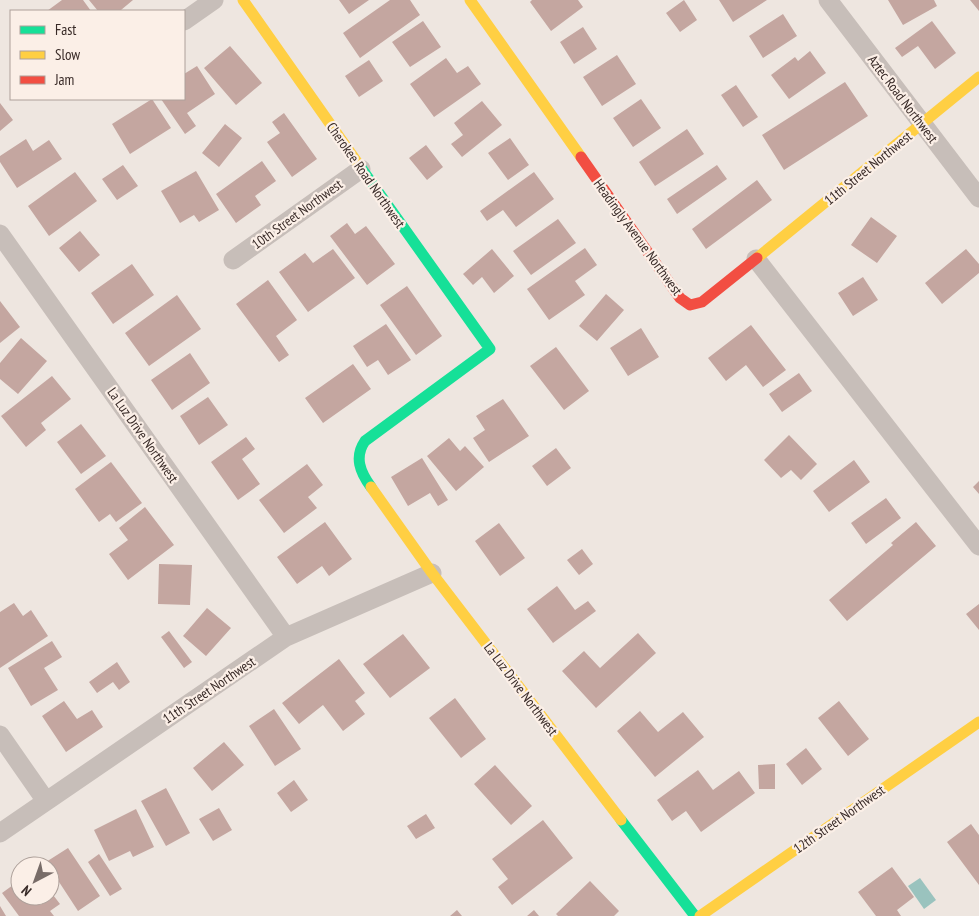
<svg xmlns="http://www.w3.org/2000/svg" width="979" height="916" font-family="'PT Sans Narrow',sans-serif">
  <rect width="100%" height="100%" fill="#eee6e0"/>
  <!-- water -->
  <path fill="#9ac3be" d="M920,878L936,900L924,909L908,886Z"/>
  <!-- building -->
  <path fill="#c4a6a0" d="M62,0H83L91,11H47Z
    M89,0H133L121,10L122,11H98Z
    M339,0H369L349,14Z
    M390,0H410L420,15L360,58L343,33Z
    M532,0H578L583,7L551,31L530,2Z
    M684,0L697,20L680,32L666,13Z
    M719,0H767L733,22Z
    M888,0H934L937,6L903,25Z
    M970,0H979V11Z
    M783,14L797,36L763,58L749,36Z
    M423,21L441,47L410,67L392,42Z
    M932,21L956,53L935,69L918,46L902,57L895,48Z
    M583,27L597,49L574,64L560,42Z
    M230,46L262,83L236,105L204,68Z
    M810,51L826,73L789,99L771,75L795,57L798,61Z
    M617,55L636,84L602,106L583,77Z
    M446,58L457,73L468,66L481,84L434,117L410,84Z
    M369,60L383,81L359,97L345,76Z
    M197,66L215,94L187,113L196,126L185,134L161,99H184V74Z
    M845,82L868,116L784,170L762,135Z
    M736,85L758,117L743,127L721,95Z
    M152,99L171,128L130,154L112,124Z
    M641,99L661,128L633,147L613,118Z
    M482,101L502,125L462,157L451,144L463,135L454,123Z
    M0,103L13,120L0,131Z
    M284,113L317,159L292,177L267,142L280,133L272,122Z
    M225,124L242,138L219,167L202,153Z
    M687,129L704,154L655,186L639,162Z
    M510,138L529,165L508,180L488,153Z
    M26,139L33,151L49,140L62,159L17,188L0,162V156Z
    M426,145L443,167L427,180L409,158Z
    M262,161L276,181L255,196L261,205L236,223L216,194Z
    M123,165L138,186L117,200L102,179Z
    M717,165L727,179L677,214L667,199Z
    M196,171L219,210L199,222L194,215L180,223L161,191Z
    M75,172L97,201L49,236L28,206Z
    M534,172L554,199L516,227L503,210L487,221L480,211Z
    M757,180L772,200L706,249L692,229Z
    M871,217L897,236L877,263L851,245Z
    M558,219L576,243L531,275L513,251Z
    M347,223L355,234L366,226L395,264L367,285L330,236Z
    M80,231L100,255L79,272L59,248Z
    M585,248L597,265L575,281L585,295L549,320L527,289Z
    M333,249L355,278L308,312L279,272L305,253L313,263Z
    M492,249L514,276L494,293L482,277L473,285L463,274Z
    M966,249L979,264V273L942,304L925,283Z
    M132,264L154,295L113,324L91,293Z
    M863,277L878,300L853,316L838,293Z
    M268,280L297,320L276,336L289,355L279,362L236,304Z
    M407,286L442,336L416,355L380,305Z
    M606,294L624,310L597,341L579,326Z
    M177,295L201,329L149,366L125,333Z
    M0,301L20,327L0,343Z
    M386,324L411,360L388,375L378,360L367,367L353,346Z
    M751,325L786,370L763,387L746,365L726,381L708,358Z
    M641,328L659,357L628,376L610,348Z
    M21,338L47,361L18,394L0,379V363Z
    M556,347L589,391L564,410L530,366Z
    M190,353L210,383L172,410L151,380Z
    M353,364L371,389L323,423L305,398Z
    M799,373L812,391L782,412L769,394Z
    M52,376L71,399L41,423L46,430L26,447L1,416Z
    M208,397L228,425L199,445L180,416Z
    M503,399L529,436L489,462L473,438L485,430L476,416Z
    M81,424L106,456L81,474L57,442Z
    M789,435L817,464L801,480L791,470L781,478L764,460Z
    M246,437L255,449L242,459L260,484L238,500L211,462Z
    M449,438L460,451L465,446L484,467L456,491L427,456Z
    M556,448L571,468L547,486L532,466Z
    M422,458L448,500L438,506L430,493L408,506L391,477Z
    M854,460L870,482L829,512L813,491Z
    M111,462L142,503L116,522L110,514L99,522L75,489Z
    M307,464L323,485L308,497L317,508L284,533L259,500Z
    M979,481V494L973,487Z
    M886,498L901,518L866,544L851,523Z
    M145,507L174,545L128,580L109,554L128,540L119,528Z
    M325,522L352,559L329,576L322,566L297,584L277,557Z
    M916,522L936,546L847,621L829,600L893,545L891,543Z
    M499,523L525,558L500,576L475,541Z
    M582,549L593,564L579,575L567,560Z
    M159,564L192,565L190,605L158,604Z
    M557,586L575,610L588,601L596,611L553,643L527,609Z
    M14,603L23,616L31,610L48,636L0,668V612Z
    M979,604V630L966,614Z
    M207,608L231,628L206,656L183,636Z
    M169,631L192,662L184,668L161,637Z
    M638,633L656,653L596,708L562,671L584,651L600,668Z
    M403,634L430,668L390,698L363,664Z
    M52,641L62,657L44,668L58,690L31,706L8,668Z
    M339,659L365,693L355,701L365,714L343,731L323,705L299,724L282,703Z
    M117,662L130,682L119,690L113,682L97,693L89,682Z
    M455,698L486,739L461,758L429,718Z
    M64,701L77,719L92,710L103,727L66,752L42,716Z
    M839,701L869,739L848,756L818,718Z
    M274,709L301,749L275,766L249,726Z
    M640,711L658,732L683,712L704,737L655,777L617,731Z
    M224,742L244,765L212,791L193,768Z
    M806,748L822,769L802,785L786,764Z
    M775,764V789H759L758,765Z
    M495,765L532,806L511,825L474,784Z
    M698,770L713,790L739,771L755,793L701,832L686,811L672,821L657,800Z
    M294,780L308,800L291,812L277,793Z
    M166,788L190,833L166,846L141,801Z
    M219,808L232,830L213,841L199,819Z
    M136,809L154,847L133,857L130,851L109,861L94,830Z
    M426,814L435,828L416,839L407,826Z
    M543,820L573,858L512,905L498,887L508,879L492,859Z
    M971,824L979,835V885L947,842Z
    M68,848L100,896L78,911L46,862Z
    M99,854L122,889L110,896L88,862Z
    M892,867L914,897L897,910L901,916H876L858,892Z
    M20,880V896H50V891L60,904L50,911L54,916H19L2,893Z
    M590,881L619,911L614,916H558L556,914Z
    M0,906L6,916H0Z
    M457,910L462,916H450Z
    M534,910L539,916H527Z"/>
  <g fill="none" stroke-linecap="round" stroke-linejoin="round">
    <!-- street -->
    <path stroke="#c7beb9" stroke-width="19" d="M828,0L979,198
      M184,21L214,0
      M0,234L286,637
      M756,259L979,546
      M233,260L361,169
      M0,735L46,801
      M0,833L286,637L432,573"/>
    <!-- fast -->
    <path stroke="#16e098" stroke-width="11" d="M359,165L490,349L365,441C354,457 360,472 371,487
      M621,820L695,916"/>
    <!-- slow -->
    <path stroke="#ffcf43" stroke-width="11" d="M243,0L359,165
      M470,0L581,157
      M757,258L979,77
      M371,487L432,573L621,820
      M700,916L979,722"/>
    <!-- jam -->
    <path stroke="#f24e42" stroke-width="11" d="M581,157L680,298L690,305L702,302L757,258"/>
  </g>
  <g text-anchor="middle" dominant-baseline="central" stroke-width="4.5" stroke-linejoin="round" paint-order="stroke">
    <!-- street labels -->
    <g font-size="14" fill="#382a27" stroke="#fbefe7">
      <text transform="translate(903 99) rotate(53)">Aztec Road Northwest</text>
      <text transform="translate(868 168) rotate(-39)">11th Street Northwest</text>
      <text transform="translate(366 175) rotate(55)">Cherokee Road Northwest</text>
      <text transform="translate(297 214) rotate(-36)">10th Street Northwest</text>
      <text transform="translate(638 237) rotate(54)">Headingly Avenue Northwest</text>
      <text transform="translate(143 435) rotate(55)">La Luz Drive Northwest</text>
      <text transform="translate(521 689) rotate(53)">La Luz Drive Northwest</text>
      <text transform="translate(209 690) rotate(-34)">11th Street Northwest</text>
      <text transform="translate(839 819) rotate(-35)">12th Street Northwest</text>
    </g>
  </g>
  <!-- legend -->
  <rect x="10" y="10" width="175" height="90" fill="#fbefe7" stroke="#ada09a"/>
  <rect x="20" y="26" width="25" height="8" fill="#16e098" stroke="#ada09a"/>
  <text x="55" y="35" font-size="15" fill="#382a27">Fast</text>
  <rect x="20" y="51" width="25" height="8" fill="#ffcf43" stroke="#ada09a"/>
  <text x="55" y="60" font-size="15" fill="#382a27">Slow</text>
  <rect x="20" y="76" width="25" height="8" fill="#f24e42" stroke="#ada09a"/>
  <text x="55" y="85" font-size="15" fill="#382a27">Jam</text>
  <!-- north arrow -->
  <g transform="translate(35 881) rotate(221)"><circle r="24" fill="#fbefe7" stroke="#ada09a"/>
  <path d="M0-4L9 19L0 12L-9 19Z" fill="#786c68"/>
  <text y="-8" font-size="14" font-weight="bold" text-anchor="middle" fill="#382a27">N</text>
  </g>
</svg>
